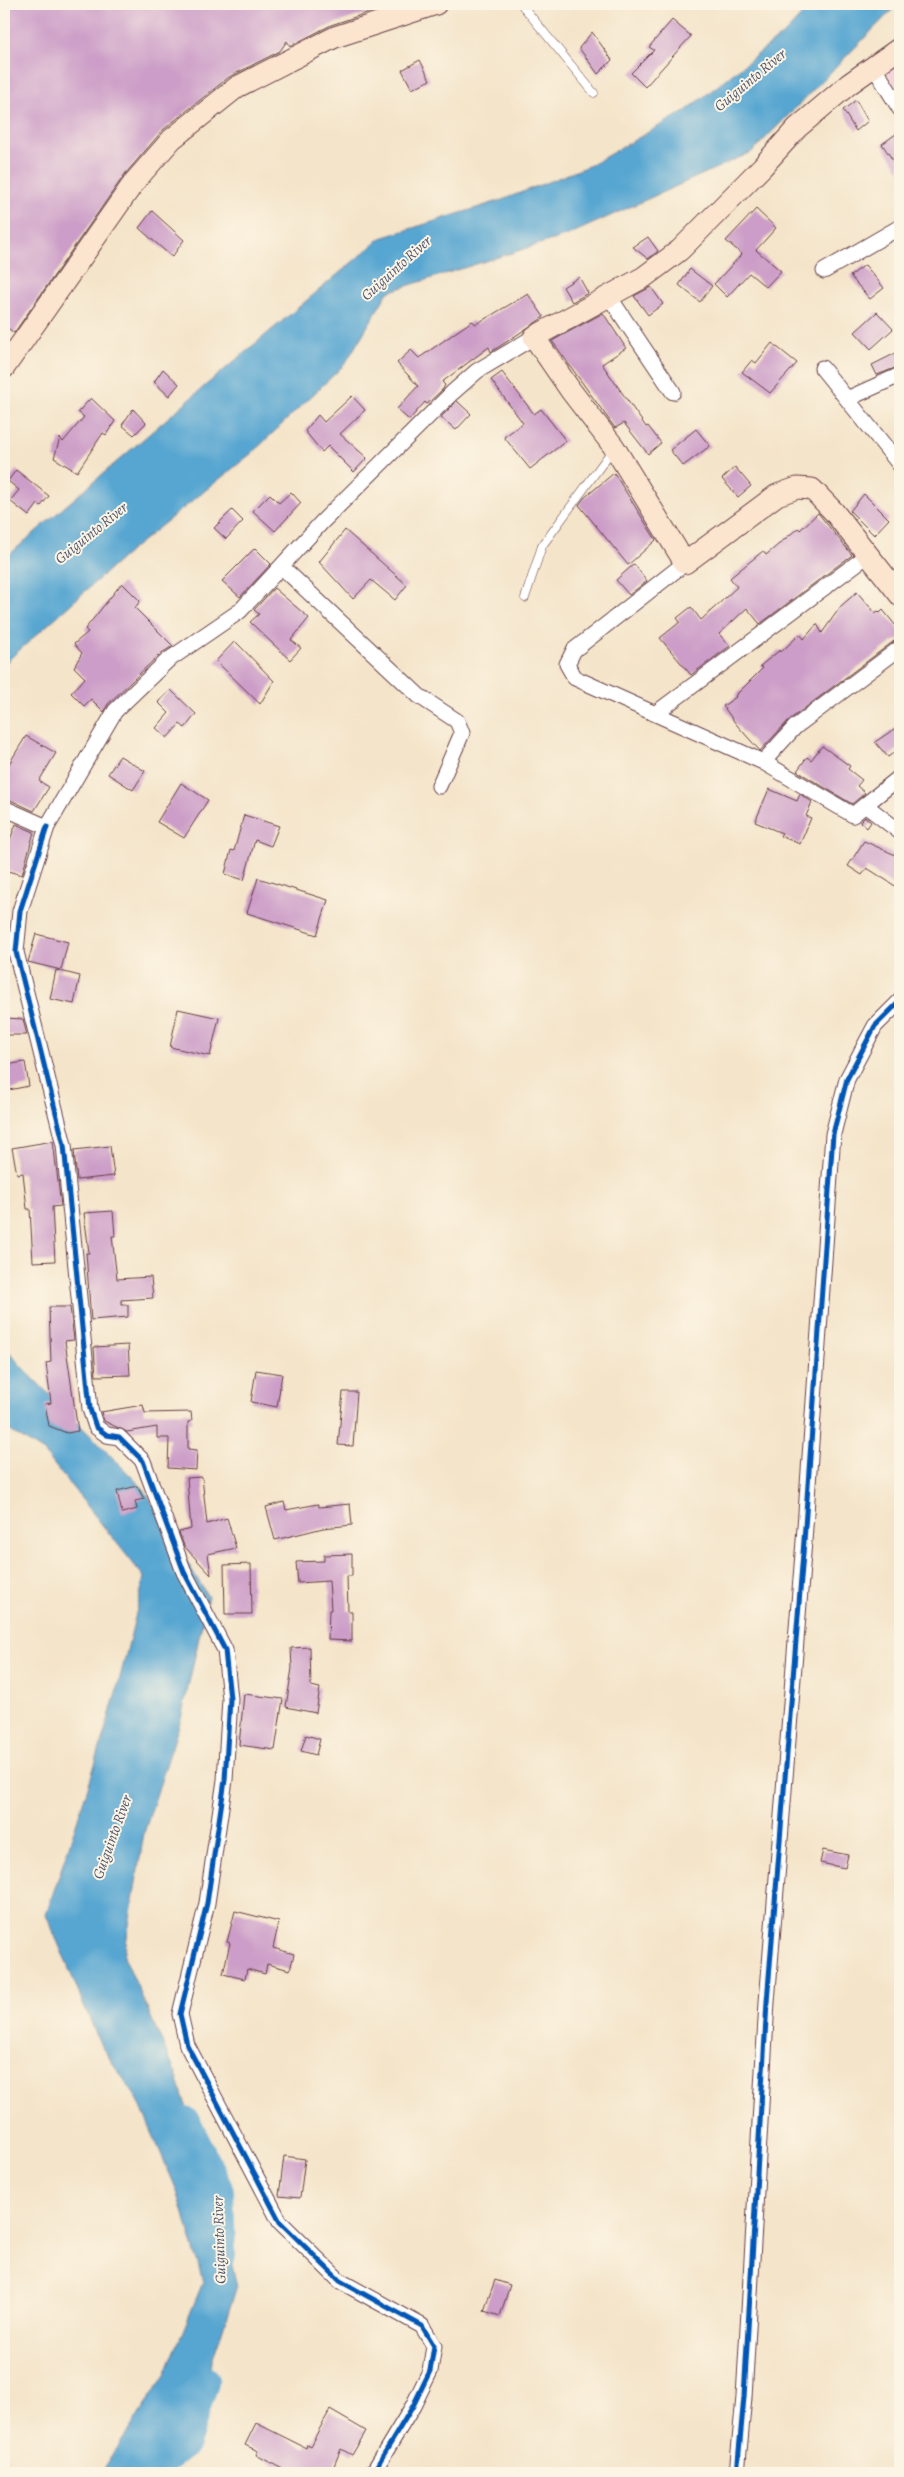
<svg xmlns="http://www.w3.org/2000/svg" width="904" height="2477" font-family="Alegreya,serif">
  <rect width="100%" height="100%" fill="#fcf5e5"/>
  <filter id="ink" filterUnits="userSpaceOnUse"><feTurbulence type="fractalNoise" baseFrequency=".02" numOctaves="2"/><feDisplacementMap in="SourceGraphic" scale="10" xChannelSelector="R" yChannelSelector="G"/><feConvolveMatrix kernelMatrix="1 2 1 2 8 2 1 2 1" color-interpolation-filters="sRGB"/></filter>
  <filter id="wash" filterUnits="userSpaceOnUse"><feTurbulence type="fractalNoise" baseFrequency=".0096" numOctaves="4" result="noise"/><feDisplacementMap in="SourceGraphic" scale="20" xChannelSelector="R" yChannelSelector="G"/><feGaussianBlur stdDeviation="1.12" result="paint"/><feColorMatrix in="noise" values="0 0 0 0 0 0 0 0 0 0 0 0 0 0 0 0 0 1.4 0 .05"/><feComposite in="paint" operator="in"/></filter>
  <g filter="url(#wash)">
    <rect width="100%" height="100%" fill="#f4e4c9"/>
    <!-- built -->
    <path fill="#f4cfdc" d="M900,62V95L886,70Z"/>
    <!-- water -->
    <path fill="#57a6d1" stroke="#50627e" d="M812,4H898L752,152L568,235L388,292L345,364L252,453L131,550L4,664V559L206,385L381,238L502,200L591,165L687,110L787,31Z
      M4,1345L20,1365L144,1489L208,1597L181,1719L144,1833L124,1956L176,2074L217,2203L237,2286L192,2421L150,2473H101L165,2375L203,2282L178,2193L138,2100L101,2046L46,1914C84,1803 120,1692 144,1577L44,1452L4,1427Z"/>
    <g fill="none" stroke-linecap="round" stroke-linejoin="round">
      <!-- river -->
      <path stroke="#57a6d1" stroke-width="32" d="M185,2123L218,2191L220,2254
        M144,2473L184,2443L203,2381"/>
    </g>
    <g id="blocks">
      <!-- building -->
      <path fill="#cc9dc8" d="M4,4H386L382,8L331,25L290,46L287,41L280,51L229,77L164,129L125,174L14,333L4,325Z
        M672,20L691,36L645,87L631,73L654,50L649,47Z
        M592,32L612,60L598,74L579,48Z
        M420,60L430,80L412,89L402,70Z
        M856,100L868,121L856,131L843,110Z
        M900,131V171L882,144Z
        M756,209L776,228L756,250L781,271L766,287L749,273L727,297L714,284L742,254L726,241Z
        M152,211L184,240L172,257L139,228Z
        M648,237L658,251L648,259L633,247Z
        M865,265L884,288L870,299L850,276Z
        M690,269L712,286L700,302L679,285Z
        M579,277L588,293L572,302L563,287Z
        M651,287L663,304L648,315L634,296Z
        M528,294L544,317L491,352L489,347L442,382L445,385L443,389L427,404L425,402L409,420L397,409L418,386L397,363L411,350L419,358L472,321L476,324Z
        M877,312L893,329L871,349L855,332Z
        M603,313L626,348L602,364L646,427L648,426L661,443L648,454L624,423L615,428L552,341Z
        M772,343L797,363L770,393L742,372L752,360L756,363Z
        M900,351V366L877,375L872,365Z
        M163,369L179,384L169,396L154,382Z
        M502,372L534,414L541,409L566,441L530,469L504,437L523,423L491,380Z
        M352,396L365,410L340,434L367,458L354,472L328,446L322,452L305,431L318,415L324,422Z
        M91,398L115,421L106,435L103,433L77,472L54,458L60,438L63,442L84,417L78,412Z
        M457,401L471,414L456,430L441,417Z
        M133,409L146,423L134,435L122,425Z
        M696,429L710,446L683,466L670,450Z
        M735,467L751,486L738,497L722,479Z
        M16,470L49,496L41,506L38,504L29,516L10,501L19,490L8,481Z
        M614,473L656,540L628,565L579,505L584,498Z
        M291,492L301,503L275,531L253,511L270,494L279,503Z
        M864,494L889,519L874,535L850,511Z
        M232,510L243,521L226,539L214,528Z
        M818,513L852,555L760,624L747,608L719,634L730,646L691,675L660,638L680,622L677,618L691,607L701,620L737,587L730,578L763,551L766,555L798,528L800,530Z
        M345,530L407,585L395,600L371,580L353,599L319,562Z
        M255,548L271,564L240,597L222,581Z
        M634,564L647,581L629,595L616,580Z
        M122,583L140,601L135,608L173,646L160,654L108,704L104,712L91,699L84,706L71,693L85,678L74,667L82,653L74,644L88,632L85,629Z
        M274,588L309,618L291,640L301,648L290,660L250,622L259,614L254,610Z
        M857,592L875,613L878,611L880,613L883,610L900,631V639L894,641L789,720L760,751L736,724L723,706L736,697L735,696L763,668L760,666L780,650L781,652L800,634L804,639L817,624L822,633L841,606Z
        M235,641L274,681L260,704L216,661Z
        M171,690L196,714L185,728L180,724L167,738L156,728L169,713L158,702Z
        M900,725V748L888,757L875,742Z
        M26,736L56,753L39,781L49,787L34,811L4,797V772Z
        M822,746L850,766L848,769L862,780L857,786L865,793L852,804L797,771L807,757L811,760Z
        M120,756L145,771L133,790L108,774Z
        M181,783L208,800L184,838L157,822Z
        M769,789L797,801L800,794L812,802L806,816L811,818L800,844L780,836L782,833L755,822Z
        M244,815L279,826L271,846L255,840L244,880L225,874L231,850L234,851Z
        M865,817L871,822L867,828L860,822Z
        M16,824L34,832L22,875L4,870V855Z
        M864,841L900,857V889L867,868L862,875L848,866Z
        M258,878L328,900L317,935L247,913Z
        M36,934L68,942L61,970L28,962Z
        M56,970L80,976L74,1004L50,999Z
        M178,1009L219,1018L210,1056L170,1047Z
        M4,1018L23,1019L27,1035H4Z
        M25,1062L29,1086L4,1091V1065Z
        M53,1141L61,1206L52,1207L55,1261L33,1262L30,1209H27L23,1173L17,1174L12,1148Z
        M110,1146L114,1176L77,1180L74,1150Z
        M113,1211L115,1236H112L117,1279L151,1277L153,1298L121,1300V1305H128V1317L91,1320L86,1253H89L84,1213Z
        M49,1307H70L74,1340L65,1341L78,1431L67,1433L49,1426L45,1404L51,1403L46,1363L51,1362Z
        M128,1345L130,1375L96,1376L94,1347Z
        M256,1370L282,1374L277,1407L251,1402Z
        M343,1392H357L353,1446L338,1445Z
        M143,1405L145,1413L191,1412L192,1421L188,1422V1449L197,1450L196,1470L168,1468L169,1438H157V1427L127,1432L104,1421L101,1412Z
        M202,1477L207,1524L227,1518L236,1548L208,1554L211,1575L184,1546L179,1532L191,1529L187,1478Z
        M137,1486L144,1499L135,1501L137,1509L122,1513L117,1491Z
        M284,1502L286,1510L318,1504L319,1507L350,1504L352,1525L323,1528L275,1540L266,1507Z
        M352,1554V1576H347L348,1611H352V1641L328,1640L329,1610H331L329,1581L298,1583L296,1562L324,1561V1555Z
        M251,1564L252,1614H225L224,1565Z
        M310,1647L311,1686L320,1688L316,1713L286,1707L292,1668L291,1648Z
        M244,1694L283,1699L275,1750L239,1745Z
        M306,1735L320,1739L316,1755L301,1751Z
        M823,1850L848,1855L845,1868L820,1863Z
        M235,1911L279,1922L273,1948L294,1954L290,1970L267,1964L265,1974L247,1969L245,1979L223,1974L230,1943L227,1942Z
        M284,2156L305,2159L300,2198L279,2196Z
        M495,2280L510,2285L500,2316L484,2311Z
        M330,2410L366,2431L352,2455L341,2449L331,2473H290L256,2455L258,2451L245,2445L256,2423L306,2448L307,2444L310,2446Z"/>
    </g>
  </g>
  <g filter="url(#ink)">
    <use href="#blocks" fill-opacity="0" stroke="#643d43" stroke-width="1"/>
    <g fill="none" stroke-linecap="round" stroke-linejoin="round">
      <defs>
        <path id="lane" d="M521,4L594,93
          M525,598L542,546L613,449"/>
        <path id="street" d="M874,67L900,109
          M824,271L900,227
          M608,295L673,392
          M822,368L900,465
          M847,399L900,375
          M685,563L574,650L567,664L575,678L763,762L853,815L865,805L900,832
          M282,567L419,696L457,721L462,733L439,786
          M656,713L868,555
          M763,762L795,727L900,648
          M865,805L900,777
          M4,808L47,827L115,711L167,661L240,611L322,522L452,393L477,371L534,337
          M47,827L20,911L16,952L64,1145L90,1409L96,1427L107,1435L119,1437L143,1461L184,1572L225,1650L230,1699L225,1780L207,1903L180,2014L187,2045L280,2222L340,2281L422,2326L434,2346L430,2371L413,2406L375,2469
          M737,2473L744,2397L767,2002L804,1541L833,1134L847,1079L875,1026L900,1001"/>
        <path id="secondary" d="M900,48L849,84L797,128L762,167L680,250L644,277L534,337L571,391L614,447L685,563L777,495L797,488L812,489L834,512L900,595
          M4,368L135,181L172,139L237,87L335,37L436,4"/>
      </defs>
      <!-- lane casing -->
      <use href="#lane" stroke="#643d43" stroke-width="9"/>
      <!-- street casing -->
      <use href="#street" stroke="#643d43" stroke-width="17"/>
      <!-- secondary casing -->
      <use href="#secondary" stroke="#643d43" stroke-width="23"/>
      <!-- lane -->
      <use href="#lane" stroke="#fff" stroke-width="8"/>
      <!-- street -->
      <use href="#street" stroke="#fff" stroke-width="15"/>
      <!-- secondary -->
      <use href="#secondary" stroke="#fce5cf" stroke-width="21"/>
      <defs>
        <path id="cycleway" d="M47,827L20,911L16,952L64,1145L90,1409L96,1427L107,1435L119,1437L143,1461L184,1572L225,1650L230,1699L225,1780L207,1903L180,2014L187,2045L280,2222L340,2281L422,2326L434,2346L430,2371L413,2406L375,2469
          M737,2473L744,2397L767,2002L804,1541L833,1134L847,1079L875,1026L900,1001"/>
      </defs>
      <!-- cycleway casing -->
      <use href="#cycleway" stroke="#fcf5e5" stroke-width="8"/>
      <!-- cycleway -->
      <use href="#cycleway" stroke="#0057b8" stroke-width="5"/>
    </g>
  </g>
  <g text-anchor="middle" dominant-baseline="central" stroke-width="4" stroke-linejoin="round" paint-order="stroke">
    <!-- water labels -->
    <g font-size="15" font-style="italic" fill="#4f556d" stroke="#fcf5e5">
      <text transform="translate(750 80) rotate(-40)">Guiguinto River</text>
      <text transform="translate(396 268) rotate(-42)">Guiguinto River</text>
      <text transform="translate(91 533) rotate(-39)">Guiguinto River</text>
      <text transform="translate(112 1837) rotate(-70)">Guiguinto River</text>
      <text transform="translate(219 2240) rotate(-92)">Guiguinto River</text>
    </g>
  </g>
  <!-- margin -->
  <rect width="904" height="2477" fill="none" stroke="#fcf5e5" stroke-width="20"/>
</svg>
